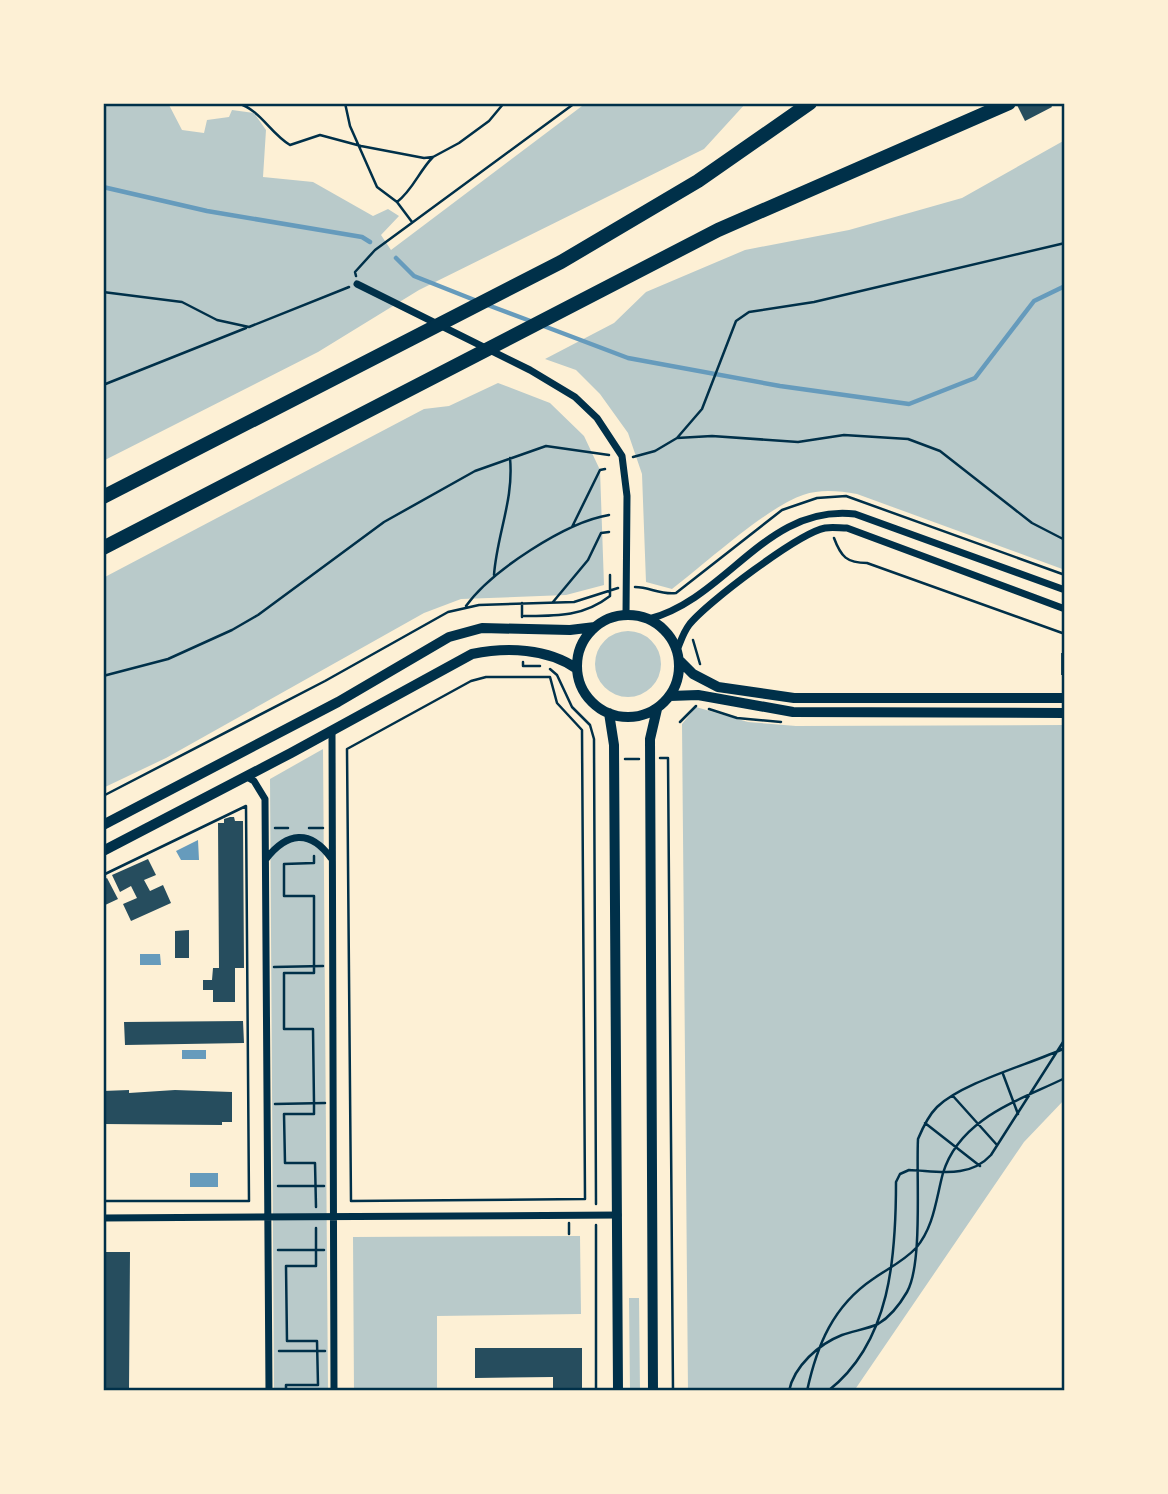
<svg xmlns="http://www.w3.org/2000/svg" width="1168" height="1494" font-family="'Archivo Narrow',sans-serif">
  <rect width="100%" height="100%" fill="#fdf0d5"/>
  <!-- green -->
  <path fill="#b9caca" d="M103,103H168L182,130L204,133L207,120L229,117L232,110L254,113L266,130L263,177L313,182L373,216L388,209L399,216L381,235L391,250L586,103H746L704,149L419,290L318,352L103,461Z
    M1065,140V570L857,494C838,491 821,489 803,495C767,507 705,564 672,589L646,582L642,474L628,433L600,394L576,370L545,359L614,323L646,292L745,250L849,230L962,198Z
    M498,383L550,403L584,436L600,470L604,585L566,595L461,599L424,613L166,758L103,788V578L424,409L449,406Z
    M595 664a33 33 0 1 1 66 0a33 33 0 1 1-66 0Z
    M696,707L748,722L796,726L1065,725V1099L1024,1142L854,1391H688L682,724Z
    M323,749L328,1391H274L270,779Z
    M580,1236L581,1314L437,1316V1391H354L353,1237Z
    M629,1298H639L640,1391H630Z"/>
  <!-- water -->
  <path fill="#669bbc" d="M198,840L199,860H181L176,851Z
    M140,954H160L161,965H140Z
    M182,1050H206V1059H182Z
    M190,1173H218V1187H190Z"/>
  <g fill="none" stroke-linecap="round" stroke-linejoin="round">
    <!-- stream -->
    <path stroke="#669bbc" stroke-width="4.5" d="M103,187L207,211L362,237L370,242
      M396,258L414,276L477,301
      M485,304L533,322
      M541,325L628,358L780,386L909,404L975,378L1034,301L1065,286"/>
  </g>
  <!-- building -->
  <path fill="#264d5e" d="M1016,103H1050L1052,107L1025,121Z
    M1061,653H1065V675H1061Z
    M230,817H234L235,821H243L244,968H235V1002H213V990H203V980H212L213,968H219L218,823H224V819Z
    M148,859L156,875L144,880L150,891L163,885L171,903L131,921L123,904L137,898L131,886L120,892L112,875Z
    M107,878L118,899L103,906V880Z
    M189,930V958H175V931Z
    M243,1021L244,1043L125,1045L124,1022Z
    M129,1090V1093L175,1090L232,1092V1122H222V1125L103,1124V1091Z
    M103,1252H130L129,1391H103Z
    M475,1348H582V1391H553V1377L475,1378Z"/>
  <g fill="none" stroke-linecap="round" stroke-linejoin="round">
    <!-- path -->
    <path stroke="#003049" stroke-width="2.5" d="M237,103C261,110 269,132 290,145L320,135L361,146L424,158L433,157L459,143L489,121L504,103
      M345,103L350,126L377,187L397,202L412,222
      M397,202C413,190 419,171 433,157
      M356,276L355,272L375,250L575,103
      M103,292L182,302L217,320L249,327L349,287
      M103,385L246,328
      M677,438L702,409L736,321L749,312L814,302L1065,243
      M633,457L655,451L677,438L712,436L798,442L844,435L908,439L940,451L1032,523L1065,540
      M572,527L600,470L605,469
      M834,538C841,557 847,563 867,563L1065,634
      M494,575C497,534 514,500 510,458
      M635,587C650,587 660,595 676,593L782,510L817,498L846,496L1065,575
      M553,602L588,560L601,533L609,532
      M522,603V617
      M466,606C491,571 566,522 609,515
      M524,616C556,616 583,617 610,596V575
      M693,640L700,664
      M523,662V666H540
      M550,669L557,675L572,707L590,725L594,739L596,1204
      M103,676L168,659L232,630L258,615L384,522L475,471L546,446L609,455
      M486,677H550L557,703L582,730L585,1199L351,1201L347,749L471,681Z
      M709,709L737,718L781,722
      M680,722L696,706
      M660,758H668L673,1391
      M625,759H639
      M103,796L325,681L448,612L479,605L574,602L618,588
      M275,828H288
      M309,828H323
      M314,856V863L284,864V896H314V973H284V1029H313L314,1103V1114H284L285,1163H315L316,1207
      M103,875L246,806L249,1201H103
      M274,967L323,966
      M1003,1074L1018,1114
      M953,1096L997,1145
      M275,1104L325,1103
      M925,1123L980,1166
      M278,1186H324
      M569,1234V1223
      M278,1250H324
      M279,1351H325
      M286,1391V1385H318L317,1341H287L286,1266H316V1228
      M596,1391V1225
      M789,1391C794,1366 819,1344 842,1335C853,1331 867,1329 878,1324C890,1317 900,1304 907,1292C923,1264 916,1176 918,1139C923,1127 928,1116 937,1107C963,1082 1031,1064 1065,1048
      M807,1391C817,1345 833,1306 873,1279C887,1269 904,1261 916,1248C934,1227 936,1199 943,1173C960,1118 1018,1101 1065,1078
      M828,1391C891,1342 896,1256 896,1182L900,1174L909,1170C938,1171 969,1179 991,1155L1065,1039"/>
    <!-- minor -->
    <path stroke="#003049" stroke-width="7" d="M357,284L530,370L575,397L597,418L622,456L627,496L626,615
      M649,619C728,598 766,504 855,514L1065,590
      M677,650C681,641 683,633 689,625C706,603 799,533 825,528C832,527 840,528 847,528L1065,609
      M332,731L334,1391
      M247,777L254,781L265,799L269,1391
      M266,859C287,832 310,829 331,858
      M103,1218L618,1215"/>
    <!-- tertiary -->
    <path stroke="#003049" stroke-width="10" d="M577 666a51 51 0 1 1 102 0a51 51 0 1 1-102 0Z
      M680,661L693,674L718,687L794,698H1065
      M670,696L698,695L793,712L1065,713
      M609,713L614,745L618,1391
      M103,825L338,702L449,637L482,628L570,630L595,627
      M103,851L291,753L472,654C506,647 548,648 577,669
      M653,1391L650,739L657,709"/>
    <!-- motorway -->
    <path stroke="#003049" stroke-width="14" d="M103,497L561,262L698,181L810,103
      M103,548L718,230L1009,103"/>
  </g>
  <!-- border -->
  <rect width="1168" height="1494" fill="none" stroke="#fdf0d5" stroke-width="210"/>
  <rect x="105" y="105" width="958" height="1284" fill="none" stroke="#003049" stroke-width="2.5"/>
</svg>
